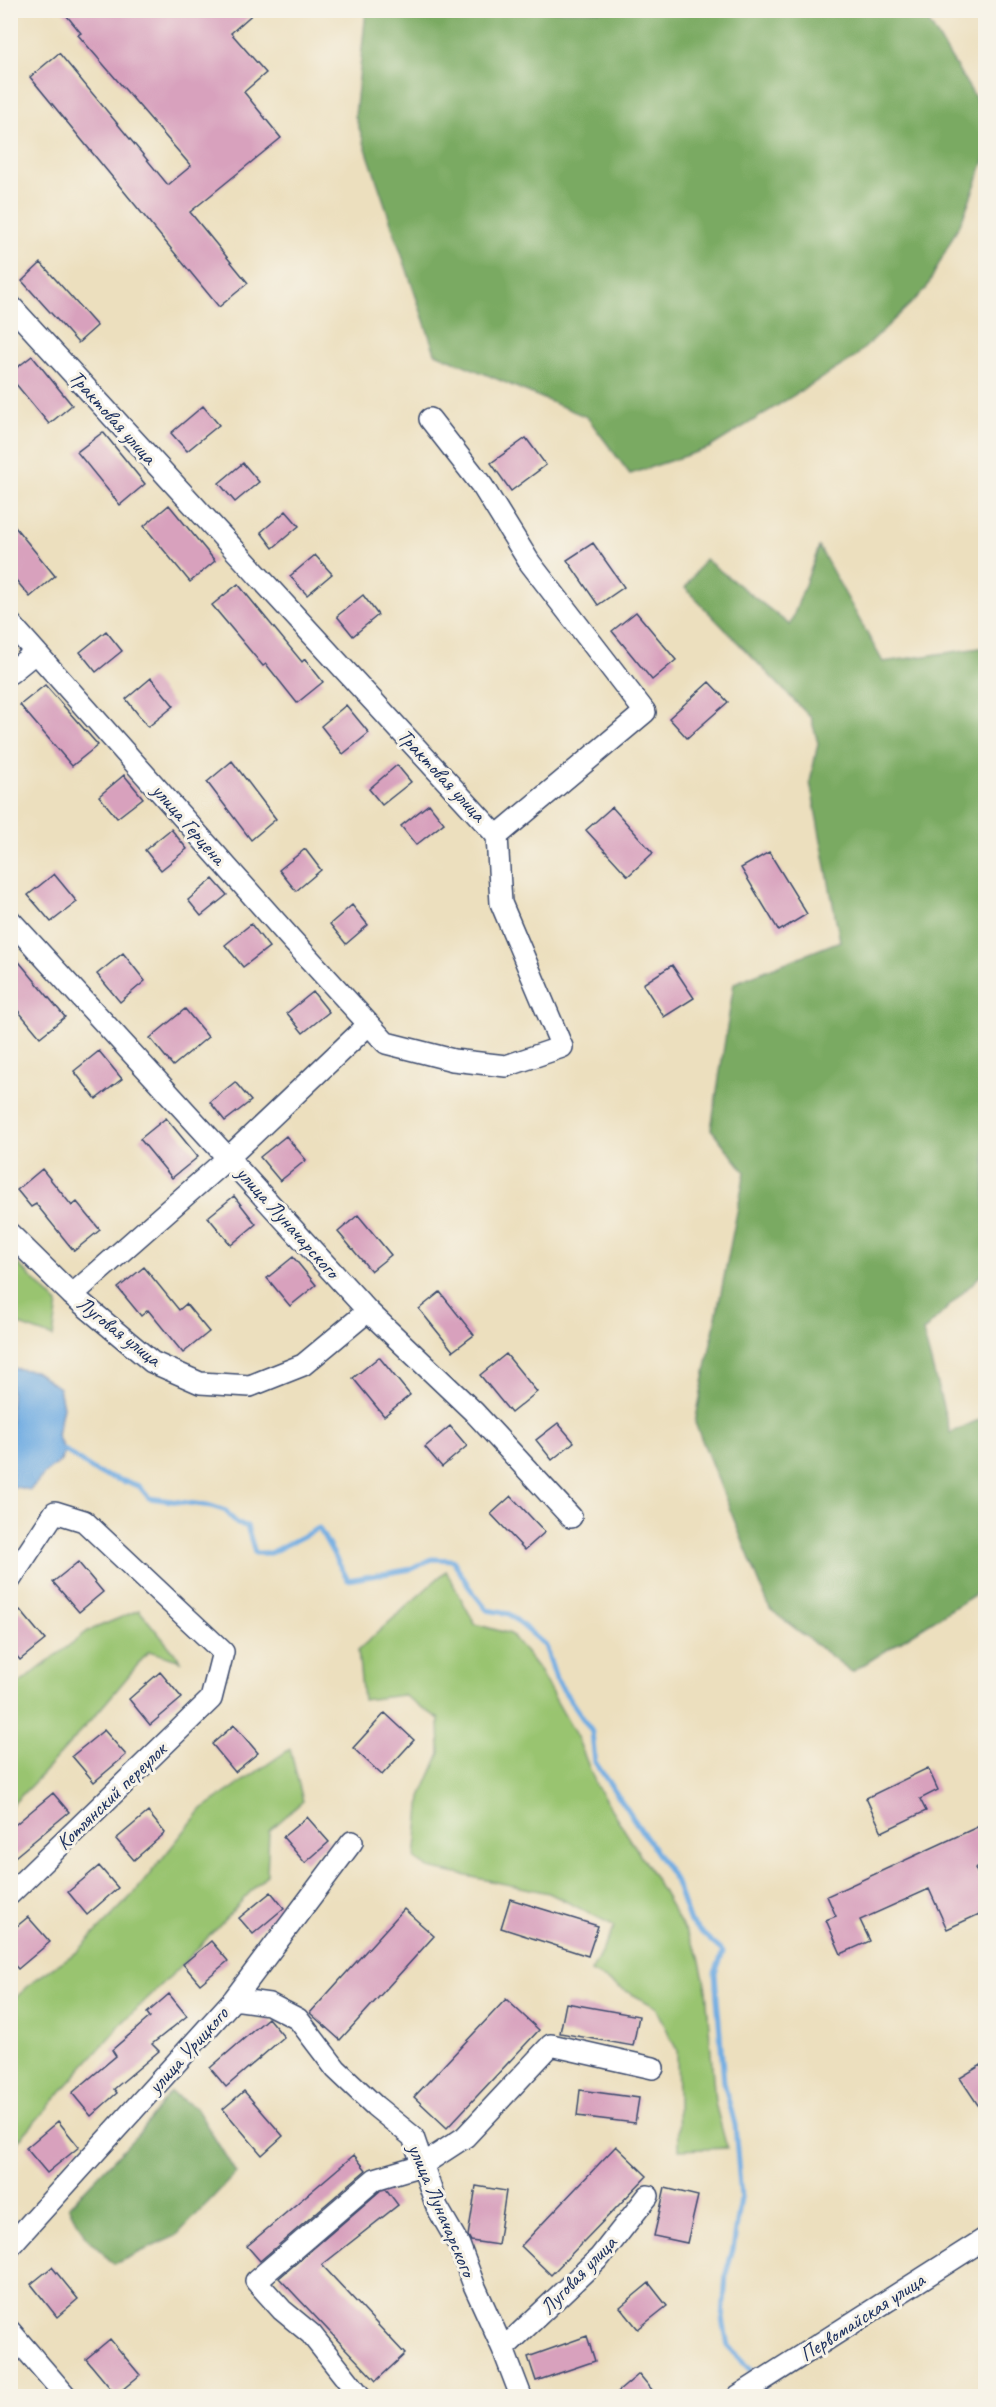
<svg xmlns="http://www.w3.org/2000/svg" width="996" height="2407" font-family="Caveat,sans-serif">
  <rect width="100%" height="100%" fill="#f7f3e8"/>
  <filter id="ink" filterUnits="userSpaceOnUse"><feTurbulence type="fractalNoise" baseFrequency=".0167" numOctaves="2"/><feDisplacementMap in="SourceGraphic" scale="12" xChannelSelector="R" yChannelSelector="G"/><feConvolveMatrix kernelMatrix="1 2 1 2 8 2 1 2 1" color-interpolation-filters="sRGB"/></filter>
  <filter id="wash" filterUnits="userSpaceOnUse"><feTurbulence type="fractalNoise" baseFrequency=".008" numOctaves="4" result="noise"/><feDisplacementMap in="SourceGraphic" scale="24" xChannelSelector="R" yChannelSelector="G"/><feGaussianBlur stdDeviation="1.35" result="paint"/><feColorMatrix in="noise" values="0 0 0 0 0 0 0 0 0 0 0 0 0 0 0 0 0 1.4 0 .05"/><feComposite in="paint" operator="in"/></filter>
  <g filter="url(#wash)">
    <rect width="100%" height="100%" fill="#ecdfbe"/>
    <!-- green -->
    <path fill="#99c470" stroke="#5a7a67" stroke-width="1.5" d="M10,1256L58,1304L53,1337L11,1322Z
      M446,1571L475,1624L511,1634L537,1667L577,1737L597,1787L653,1875L699,1956L706,1989L715,2103L727,2148L679,2150L677,2051L656,2007L591,1972L615,1926L549,1893L429,1868L415,1859L421,1797L440,1753L439,1719L403,1695L363,1700L358,1650Z
      M139,1610L181,1661L149,1651C105,1705 60,1757 11,1806V1690L88,1631Z
      M290,1749L303,1801L269,1831L267,1874L183,1964L121,2024L11,2149V2002L36,1979L77,1952L137,1890L202,1809Z"/>
    <!-- forest -->
    <path fill="#7aaa62" stroke="#4a6c60" stroke-width="1.5" d="M366,11H922L986,115L985,159L964,215L926,289L854,358L709,448L630,474L587,417L435,353L355,116Z
      M819,547L883,662L986,647L985,1271L923,1332L950,1433L985,1417V1588L852,1672L770,1609L695,1423L745,1172L711,1129L734,983L840,941L810,782L818,743L811,718L685,588L705,559L790,625Z
      M170,2092L196,2108L236,2173L176,2236L114,2264L85,2236L69,2206L140,2132Z"/>
    <!-- water -->
    <path fill="#70ace2" stroke="#466ea0" stroke-width="1.5" d="M11,1368L35,1371L59,1388L63,1407L57,1435L64,1450L61,1461L47,1471L30,1490L11,1486Z"/>
    <g fill="none" stroke-linecap="round" stroke-linejoin="round">
      <!-- stream -->
      <path stroke="#70ace2" stroke-width="5" d="M64,1450L98,1473L139,1486L149,1498L211,1506L226,1511L237,1524L247,1526L255,1553H270L319,1528L348,1580L412,1569L432,1559L453,1560L469,1587L487,1610L509,1614L545,1645L556,1679L592,1732L595,1762L675,1880L690,1922L723,1952L715,1973L724,2082L735,2125L741,2198L733,2249L726,2273L723,2319L728,2346L759,2378
        M763,2386L766,2396"/>
    </g>
    <g id="blocks">
      <!-- building -->
      <path fill="#d8a1bd" d="M62,10H257L231,33L266,73L244,92L281,138L190,212L248,283L219,307L30,77L59,53L168,185L191,166L78,35L81,33Z
        M41,263L97,326L78,343L22,281Z
        M32,356L72,405L49,424L10,377V373Z
        M203,406L219,425L187,451L171,433Z
        M103,432L145,484L120,505L77,452Z
        M526,438L546,465L511,491L491,463Z
        M243,463L259,482L235,502L219,483Z
        M169,505L215,561L190,582L144,526Z
        M286,511L299,526L273,548L261,532Z
        M10,521L55,576L30,597L10,573Z
        M593,543L624,587L598,605L567,560Z
        M315,555L332,574L307,595L290,576Z
        M238,584L302,662L305,659L323,682L297,703L266,664L263,666L212,605Z
        M363,595L378,615L353,636L337,616Z
        M636,612L676,660L652,680L612,631Z
        M106,631L122,651L96,672L80,652Z
        M151,678L174,706L148,727L126,699Z
        M709,682L728,702L687,738L669,718Z
        M45,685L98,745L72,766L20,705Z
        M346,705L369,733L343,754L321,726Z
        M232,761L276,819L251,840L207,782Z
        M397,765L411,782L382,805L369,789Z
        M124,775L143,798L117,818L99,796Z
        M429,804L444,823L416,845L401,826Z
        M612,807L653,853L628,876L586,830Z
        M171,829L187,849L161,870L145,850Z
        M305,849L321,870L296,891L279,870Z
        M769,852L807,914L779,931L741,868Z
        M54,874L77,902L51,922L28,895Z
        M213,879L227,895L201,916L188,900Z
        M352,905L368,925L346,944L330,924Z
        M251,924L269,947L243,967L225,945Z
        M10,951L65,1017L40,1037L10,1001Z
        M123,953L145,981L120,1002L97,974Z
        M672,965L694,998L664,1017L643,984Z
        M313,992L329,1012L303,1033L287,1013Z
        M185,1009L208,1037L173,1066L150,1038Z
        M99,1051L122,1079L96,1099L74,1071Z
        M235,1082L251,1101L225,1121L210,1102Z
        M166,1118L198,1157L172,1178L140,1139Z
        M286,1136L306,1160L280,1181L260,1157Z
        M42,1169L72,1206L77,1202L100,1230L74,1251L36,1204L31,1207L17,1190Z
        M234,1196L256,1224L231,1245L208,1217Z
        M358,1215L391,1255L371,1271L338,1232Z
        M293,1257L316,1285L290,1306L267,1278Z
        M144,1267L179,1310L186,1304L209,1332L183,1353L148,1310L141,1316L118,1288Z
        M440,1292L474,1335L453,1351L419,1309Z
        M506,1354L537,1392L511,1413L480,1375Z
        M379,1357L410,1395L384,1416L353,1378Z
        M558,1423L574,1442L552,1460L536,1440Z
        M450,1426L467,1446L442,1467L425,1447Z
        M511,1496L545,1532L525,1550L491,1514Z
        M78,1562L103,1592L79,1612L53,1582Z
        M20,1610L45,1640L20,1660L10,1648V1617Z
        M160,1672L182,1698L150,1725L129,1699Z
        M385,1713L414,1740L382,1775L353,1748Z
        M234,1725L258,1753L235,1772L212,1744Z
        M104,1730L126,1755L94,1782L72,1756Z
        M928,1768L938,1790L920,1799L926,1811L882,1832L866,1798Z
        M53,1793L69,1812L10,1861V1829Z
        M148,1812L165,1833L134,1860L116,1839Z
        M307,1817L329,1842L305,1863L283,1837Z
        M986,1823V1863L975,1868L986,1892V1911L947,1929L929,1889L860,1920L870,1941L841,1954L826,1920L836,1916L827,1896Z
        M99,1866L118,1888L87,1915L68,1892Z
        M271,1892L284,1908L253,1934L239,1918Z
        M510,1899L598,1926L588,1956L501,1928Z
        M404,1909L434,1936L340,2040L310,2013Z
        M28,1917L50,1942L18,1969L10,1960V1932Z
        M211,1941L228,1961L200,1984L183,1964Z
        M169,1994L187,2016L152,2044L159,2051L114,2089L117,2093L91,2116L72,2093L116,2056L112,2050L150,2017L147,2013Z
        M506,1999L539,2030L447,2128L414,2097Z
        M566,2003L639,2016L633,2046L560,2033Z
        M268,2018L284,2037L226,2087L210,2068Z
        M986,2062V2117L960,2078Z
        M580,2090L639,2098L635,2123L577,2116Z
        M244,2091L283,2136L262,2155L223,2109Z
        M58,2121L79,2147L47,2173L26,2148Z
        M616,2146L647,2176L551,2275L521,2246Z
        M354,2155L366,2170L260,2261L247,2246Z
        M476,2186L506,2191L498,2245L471,2241L468,2236Z
        M665,2188L698,2196L687,2243L654,2236Z
        M386,2189L398,2205L322,2265L405,2354L376,2381L279,2278L381,2190Z
        M52,2267L78,2299L57,2317L31,2284Z
        M649,2283L667,2306L638,2329L620,2307Z
        M587,2336L595,2361L536,2381L528,2357Z
        M110,2339L140,2375L116,2395L86,2359Z
        M639,2374L658,2397H612Z"/>
    </g>
  </g>
  <g filter="url(#ink)">
    <use href="#blocks" fill-opacity="0" stroke="#3a496c" stroke-width="1.5"/>
    <g fill="none" stroke-linecap="round" stroke-linejoin="round">
      <defs>
        <path id="minor" d="M10,305L497,836L645,712L530,563L483,487L430,419
          M10,623L291,939L386,1043L453,1060L506,1066L562,1047L501,903L497,836
          M10,673L36,652
          M10,920L368,1311L474,1412L571,1517
          M10,1234L72,1295L152,1362L200,1383L250,1386L303,1365L368,1311
          M72,1295L229,1157L368,1025
          M10,1580L55,1512L84,1521L223,1652L211,1699L10,1894
          M234,1999L269,2004L298,2019L336,2069L375,2106L413,2137L437,2207L459,2245L474,2285L503,2349L521,2396
          M10,2246L234,1999L352,1842
          M10,2331L66,2396
          M503,2349L600,2257L648,2196
          M360,2396L311,2334L282,2310L256,2281L375,2179L422,2165L465,2137L551,2045L653,2068
          M738,2396L986,2238"/>
      </defs>
      <!-- minor casing -->
      <use href="#minor" stroke="#3a496c" stroke-width="24"/>
      <!-- minor -->
      <use href="#minor" stroke="#fff" stroke-width="21"/>
    </g>
  </g>
  <g text-anchor="middle" dominant-baseline="central" stroke-width="6" stroke-linejoin="round" paint-order="stroke">
    <!-- street labels -->
    <g font-size="21" fill="#1b2f5e" stroke="#f7f3e8">
      <text transform="translate(113 417) rotate(48)">Трактовая улица</text>
      <text transform="translate(442 775) rotate(47)">Трактовая улица</text>
      <text transform="translate(189 824) rotate(49)">улица Герцена</text>
      <text transform="translate(288 1222) rotate(48)">улица Луначарского</text>
      <text transform="translate(119 1331) rotate(38)">Луговая улица</text>
      <text transform="translate(111 1796) rotate(-44)">Котлянский переулок</text>
      <text transform="translate(188 2050) rotate(-48)">улица Урицкого</text>
      <text transform="translate(442 2210) rotate(67)">улица Луначарского</text>
      <text transform="translate(578 2275) rotate(-46)">Луговая улица</text>
      <text transform="translate(862 2317) rotate(-33)">Первомайская улица</text>
    </g>
  </g>
  <!-- margin -->
  <rect width="996" height="2407" fill="none" stroke="#f7f3e8" stroke-width="36"/>
</svg>
